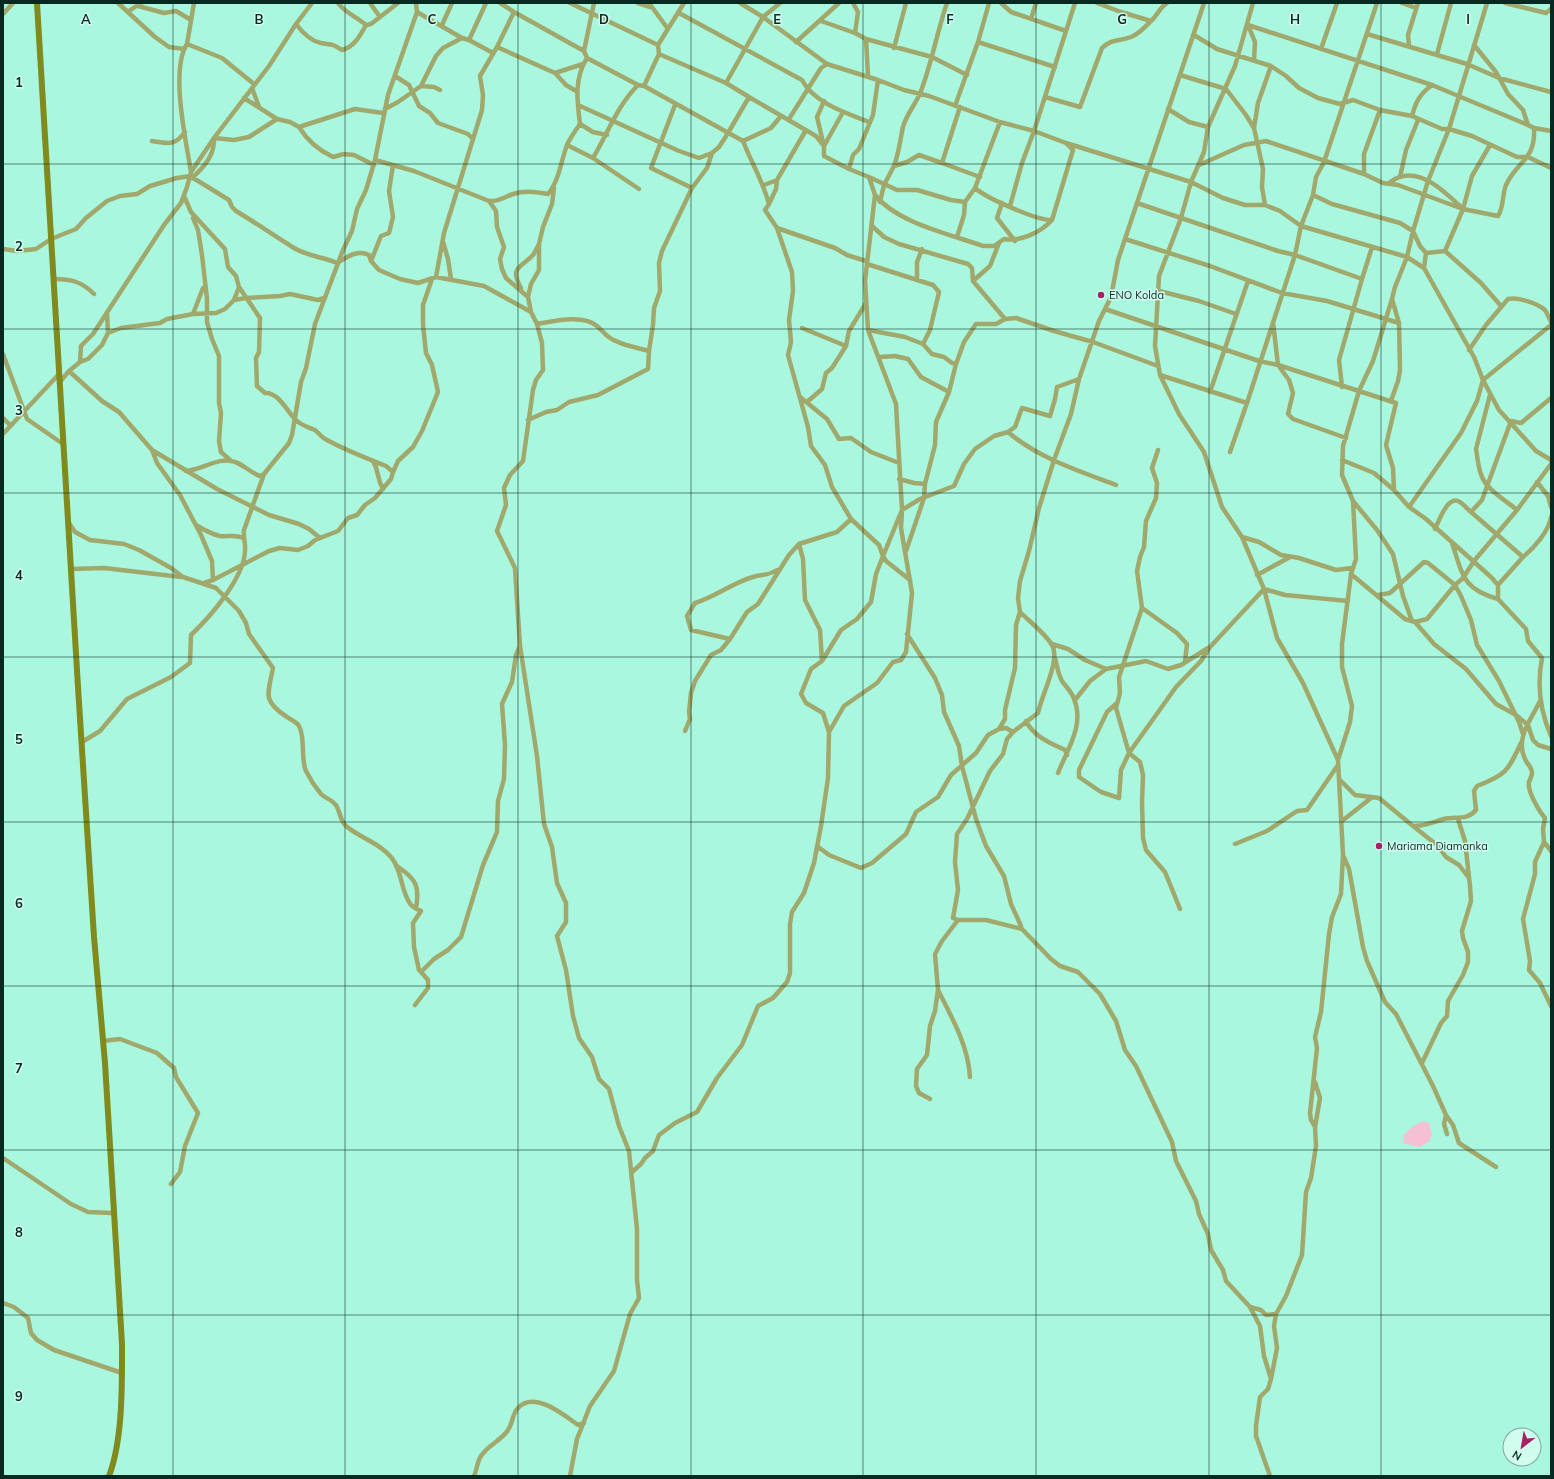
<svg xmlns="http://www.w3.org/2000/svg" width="1554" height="1479" font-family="Mulish,sans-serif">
  <rect width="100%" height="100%" fill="#aaf7e0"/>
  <!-- green -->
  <path fill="#f7bfd4" d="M1423,1121L1429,1123L1432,1134L1429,1142L1419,1147L1403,1143L1404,1135L1412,1127Z"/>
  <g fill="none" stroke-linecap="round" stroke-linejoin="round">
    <!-- street -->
    <path stroke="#a1a86b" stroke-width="4.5" d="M118,3L155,37L169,47L184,49
      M338,3C345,13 356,16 366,25L371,24L398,3
      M370,3L380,17
      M500,3L514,12L584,51
      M570,3L658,45
      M594,3L584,51L587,58L638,85L644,86
      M638,3L650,7
      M649,3L668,29
      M684,3L658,45L659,54L644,86L743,141C751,162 763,181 769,204L765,210L777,228L792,272L793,291L789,320L791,342L788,355L808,427L811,446L825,465L832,487L851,519L879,545L883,556L876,574L871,602L857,619L841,630L822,661L811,669L801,694L806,703L823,713L829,732
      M853,3L858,12L855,33
      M1001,3L1011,12L1066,31
      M1097,3L1121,12L1151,21C1158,15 1159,8 1167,3
      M1204,3L1137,203L1278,251L1295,255L1247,403L1160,375L1179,414L1204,452L1222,507L1242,537L1264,589L1277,638L1303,683L1338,760L1343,855L1341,894L1332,917L1329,934L1321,1012L1315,1037L1317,1048L1310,1113L1311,1120L1315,1127L1316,1146L1311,1178L1306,1192L1302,1255L1286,1296L1276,1314L1274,1326L1277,1348L1271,1379
      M1402,3L1416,8
      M1505,3L1546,13L1551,9
      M138,6L164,13L176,11L191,20
      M129,11L141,3
      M417,12L462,38L469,40L486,3
      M679,13L802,80C814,103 846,113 869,122
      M3,14L13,3
      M1031,19L1036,3
      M821,21L855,33L866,39L932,57L967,75
      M296,24C302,32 310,41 321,43C332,45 331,43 342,50C354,47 360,36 366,25
      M442,25L452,3
      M1248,25L1255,42L1254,60
      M1367,34L1467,64L1499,78L1551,92
      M1194,35L1217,49L1271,66L1286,76L1299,88L1318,98L1340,104L1353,100L1380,110L1412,116L1442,129H1449L1472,136L1517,157H1528L1551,168
      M866,39L868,76
      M469,40L493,53
      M796,42L839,3
      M978,42L1055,67
      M187,44L222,58L254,84
      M1474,45L1496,72L1508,94L1523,110L1528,125
      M1409,46L1408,35L1418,3
      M497,47L555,73L566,85L576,91
      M894,48L906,3
      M1321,49L1337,3
      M659,54L726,83L749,97L728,133L719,147L712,153L707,168L692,188L651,168L675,105
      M1437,54L1451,3
      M587,58C574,78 577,101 580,124L593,132L607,135
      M555,73L583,64
      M1180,75L1226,89L1246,115L1254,128
      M395,76L409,85L419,106L430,113L438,123L468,134L472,138
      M726,83L763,17L740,3
      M421,86L434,87L440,90
      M252,88L259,107
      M749,97L816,136L824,146L843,112
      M1045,97L1080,107L1102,48C1112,38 1119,42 1131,37C1139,34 1145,27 1151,21
      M244,98L277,119L290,122L299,127L355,109L383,113
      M824,101L817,117L824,146V156L849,169
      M578,105L679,151L699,158L712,153
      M955,106L978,42L989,3
      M960,107L942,163L980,177
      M385,109L398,102L421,86L436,56L443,48L462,38
      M1168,109L1189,122L1208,127
      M1412,116C1416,101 1420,94 1432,85
      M789,119L821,68L827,64
      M299,127C307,140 320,151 333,157L344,154L354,155L374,165
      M1534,128L1551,131
      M152,141C168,143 174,147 185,132
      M743,141L771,128L781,116
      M1066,143L1191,182L1223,198L1245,205H1265L1280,211L1301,226L1407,257L1424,268L1474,357L1483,380L1499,410L1536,451L1551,460
      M567,145L593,158L639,189
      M593,158C608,133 617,106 638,85
      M375,160L414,171L489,201L496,211L497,227L504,247L500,259L502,269L506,278L528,297L531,312L537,324L542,343L543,370L536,380L533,390L523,461L510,475L504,488L506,505L497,531L515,568L520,646L537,756L544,824L552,847L557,883L566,903V922L557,936L566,970L573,1016L579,1038L592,1057L599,1079L609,1089L619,1126L629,1151L637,1229V1280L639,1298L630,1314L614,1371L590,1406L577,1439L570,1476
      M1199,165L1244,145L1266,141L1364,174L1383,183L1398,185L1463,209L1498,216C1504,207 1502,195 1506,185C1517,161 1536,160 1534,128L1528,125L1432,85L1248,25
      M894,166C899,153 900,140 903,127C907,113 916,104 921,91C932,62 937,32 947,3
      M191,172C186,141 170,70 187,44L194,3
      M1364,174V154L1380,110
      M869,177L897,190H917L951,200L965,202L975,188L1000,122
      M1400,177L1406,150L1418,120
      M192,178C204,167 215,155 214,138L234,140L249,137L277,119
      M1389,183C1392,181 1396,178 1400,177C1423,169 1447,194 1463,209L1445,251
      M764,185L777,180
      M975,188C986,198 1038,221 1052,220
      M875,195C897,223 950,234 983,246H994L1004,239C1021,242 1041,232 1052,220L1073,150L1066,143L1034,131L1000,122L929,96L904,90L878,80
      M1313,195L1332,204L1400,223L1413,231L1420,246L1426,253L1424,268
      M184,196L191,212L225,249L228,267L236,276L239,287L260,318L259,352L256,358L257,386L265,393C279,392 287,412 296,420C302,426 308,427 315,430C319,433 322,438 327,440C345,450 366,458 386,466L393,472L398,461L413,447L422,431L438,392L432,365L426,353L423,325V305L432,279
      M489,201C499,202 504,197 513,194C525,190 536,192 548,194C559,181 561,161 567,145C570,138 576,130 580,124
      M880,202L884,185L894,166L907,162L919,155L942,163
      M1002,203L997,218L1015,241
      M769,204L776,189L777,180L806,130
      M1265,205L1262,187L1263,169L1254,128L1258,103L1271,66
      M1010,206L1022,163L1034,131L1075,3
      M1463,209L1472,176L1490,145
      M193,218L198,230L202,255L207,299V322L212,339L219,356V403L221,413L219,441L221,452L231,461
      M872,226L884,237L899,244L968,264L972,268L973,281L1005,319L1016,318L1054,331L1093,342L1158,366
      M777,228L835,248L847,255L866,261
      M957,237L964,215L965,202
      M1125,239L1210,266L1282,293L1327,301L1399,323
      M443,242L448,259L451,279
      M3,249L17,251L36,249L51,239L76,229L86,218L107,201L120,196L137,194L150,186L177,178L190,176L229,200L232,207L236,211C256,223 275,236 294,248C307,256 323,257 337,263
      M1426,253L1445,251L1481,283L1501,306
      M371,261L381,236L389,233L393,217L389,191L393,165
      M337,263C347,257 358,249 369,255L371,261L379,270L400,279L418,283L436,277L484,286L531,312
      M867,264L933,285L939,292L930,330L923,344
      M436,277L444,233L482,110L483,95L480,76L497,47L514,12
      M54,279C72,279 82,282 94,294
      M1362,279L1372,247
      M917,280V262L922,249
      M973,281L990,266L999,243
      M521,288C509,267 521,268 533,255C535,252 537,248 539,244
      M1159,291L1199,301L1236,314
      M528,297L531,284L539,270V244L543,227L552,204L554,188
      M234,300L239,287
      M1105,309L1259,361L1278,365L1396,403L1386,445L1393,468L1394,490
      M193,314L203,288
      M1273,322L1278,365L1289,380L1293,393L1288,414L1293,419L1346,438
      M537,324C554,321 583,314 597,326C604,332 607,338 616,341C626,346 638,348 649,351L653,325L654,308L660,291L659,263L662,251L692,188
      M802,328L846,346
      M868,330L905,337L923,344L932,354L944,357L952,363L956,364L964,342L976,324H996L1005,319
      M108,333L121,328L160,323L167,319L193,314L216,313L225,309L234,300L246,298L280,296L290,294L318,300L324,298
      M1469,350L1486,325L1508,299C1518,297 1537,303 1545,310C1547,313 1549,318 1551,322
      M3,354L27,419L63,444
      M880,357L895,356L908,359L921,377L949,392
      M80,362L81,346L93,334L164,225L181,203L187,187L191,172L214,138L269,66L296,24L312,3
      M69,371L102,401L119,412L152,450L157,463L180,495L201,535L212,561L213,580
      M1160,375L1155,346L1159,276L1181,218L1191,182L1204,152L1208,127L1235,66L1253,3
      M59,383L69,371L80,362L88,359L102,345L108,333L107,312
      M1342,387L1339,360L1362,279L1295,255L1301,226L1313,195L1316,177L1324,162L1377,3
      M1210,392L1248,281
      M1490,395L1476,449C1478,461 1479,476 1487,485C1495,495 1508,502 1517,510
      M800,397L827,419L839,439L851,438L871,452L899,463
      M1391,401L1398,381L1400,370L1399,323L1392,299L1395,287L1407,257L1413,231L1428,181L1449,129L1487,3
      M807,402L822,389L826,373L832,368L846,346L849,331L866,303
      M3,418L10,425
      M528,420L546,412L557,410L569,402L598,395L648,369L649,351
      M1008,432C1038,458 1079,471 1116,485
      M3,434L59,374
      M152,450L217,489L269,515L299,524L309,529L320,538
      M1158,450L1152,468L1157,483L1156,498L1146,521L1144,547L1140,557L1137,571L1142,608L1119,677L1120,693L1116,708L1129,753L1140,762L1143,775L1142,802L1143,838L1146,850L1165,872L1180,909
      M1230,452L1247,403
      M1342,460L1374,473L1394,490L1409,507L1426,519L1491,577L1498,585V599L1526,629L1528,641L1542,658C1537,684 1540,711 1551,736
      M373,461C380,473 376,477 383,489
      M186,471C202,470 219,456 235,462C244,465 251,473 260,476L264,474
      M899,479L914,483L925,484L935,445L936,422L949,392L956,364
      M1537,482L1548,496L1551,507
      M1353,501L1377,530L1393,554L1403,596L1412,621
      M1409,507L1461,433L1477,401L1483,380L1551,325
      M69,523L75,532L90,540L124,544L139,550L171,568L183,577L216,588L239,611L246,623L249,634L273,668C268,694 262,701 287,717C291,720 297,722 299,726C306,739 300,757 306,771C310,779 316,788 321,794C326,799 334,800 337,807C341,815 340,820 346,826C360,838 380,843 391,857C403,871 400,891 411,905C413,907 418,910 421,911L413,923L414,947L419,970L421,972L434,959L448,950L461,937L483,865L497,832L498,801L504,779L505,745L502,704L512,682L516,655L520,646
      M196,525C204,530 211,534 220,536C228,537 235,534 243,538
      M1435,529C1439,521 1447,497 1458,501C1463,503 1467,509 1471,512
      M1242,537L1259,542L1281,555L1299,558L1336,570L1352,568
      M1452,543C1463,575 1462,589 1498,599
      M799,544L803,559L805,600L820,630L822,661
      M906,551L924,498L925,484
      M1523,557C1534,548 1549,531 1551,517
      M71,569L104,568L181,577
      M1351,574L1405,619L1415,622L1427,619L1455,585L1463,578L1474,561L1517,510L1551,464
      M1257,575L1290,557
      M910,580L886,561L883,556L902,510L920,499L954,486L964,464L975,449L994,436L1008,432L1015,427L1022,408L1050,416L1055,399L1057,387L1079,379L1099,321L1111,297L1118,260L1137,203
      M204,583L213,580L269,551L280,548L298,550L308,546L315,540L338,531L348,518L357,515L365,505L375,498L391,479L393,472
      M1498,585L1523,557L1471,512L1482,500L1511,421L1521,423L1551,398
      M1378,595L1390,593L1424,562L1428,563L1455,585L1461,596L1471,620L1477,645L1499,681L1519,722L1523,734
      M1142,608L1177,633L1187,644L1185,662
      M1415,622L1434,644L1466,669L1496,704L1516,715L1528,725L1533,740L1538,745L1551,749
      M907,634L935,678L942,695L944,712L959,746L962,766L976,819L986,846L1004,876L1011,904L1021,926
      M730,639L691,630L687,616L695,603C715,597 734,582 753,577C762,574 768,576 777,570
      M1052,644L1068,649L1085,660L1106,669L1146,661L1168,669L1181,665L1208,648
      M1055,658C1057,665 1058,674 1062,681C1066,687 1072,692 1074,699C1085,725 1067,750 1058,773
      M1075,700L1090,681L1106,669
      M1540,701C1531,720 1515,738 1525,759C1527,764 1532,767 1532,773C1532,776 1530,779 1529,782C1527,791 1539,811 1545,818L1543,829L1544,842L1535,862V874L1523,919L1530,961L1529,970L1540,983L1551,1006
      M1117,703L1107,712L1079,770V777L1101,792L1119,798L1121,770L1129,753L1176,687L1201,661L1210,647L1264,589L1285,595L1348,601
      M1026,721C1033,736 1050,743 1065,750L1067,755
      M999,729L1005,719V710L1015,668L1016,625L1020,612L1018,598L1020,581L1029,551L1039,508L1054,460L1071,414L1079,379
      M685,731L690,719L689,712L691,693L695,681L711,655L721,650L730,639L747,612L758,604L789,555L799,544L837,532L851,519
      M1013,732L1007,739L1003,754L990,771L967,819L957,834L955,862L958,890L953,918L958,920H986L1022,929L1051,959L1060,966L1078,972L1100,994L1116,1021L1125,1050L1136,1066L1172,1142L1176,1161L1196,1201L1199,1214L1208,1234L1211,1250L1223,1270L1226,1281L1250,1307L1260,1326L1264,1356L1271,1379L1268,1389L1260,1397L1256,1426V1436L1270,1476
      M82,742L100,731L127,699L171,677L190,663L191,635C210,617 244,578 245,551C246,544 243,538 244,530L264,474L289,443L292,435L301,382L306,368L315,324L343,250L352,231L357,209L366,190L375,160L388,95L417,12L416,3
      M1338,760L1350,722L1352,706L1342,667V644L1351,574L1356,559L1353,501L1342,475L1343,446L1359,391L1373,361L1392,299
      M1340,780L1355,795L1379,798L1413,826C1425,826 1433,822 1444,819C1455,816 1467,821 1476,810L1474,791L1477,786C1506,775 1508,771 1521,743
      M1342,821L1371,798
      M1413,826L1437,845L1446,857L1459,865L1469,878
      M1544,842L1551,851
      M1235,844L1267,831L1297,811L1307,810L1338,765
      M817,846L829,855L861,868L872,863L906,834L916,812L938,797L951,775L976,753L988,735L999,729L1006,728L1013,732L1038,713C1041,696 1061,660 1052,645C1045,633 1030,622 1020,612
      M1344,857L1349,869L1363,947L1367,961L1385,1002L1396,1014L1433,1086L1446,1115L1444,1124L1447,1134
      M397,866C416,879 420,886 416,908
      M938,990C952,1018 968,1045 970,1077
      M415,1005L428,988V980L421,972
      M103,1041L120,1039L157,1053L174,1068L176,1077L198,1113L185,1146L180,1172L171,1184
      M1422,1063L1441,1023L1447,1016L1448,1001L1463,975L1468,962V952L1463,938L1462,931L1471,901L1470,886L1465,841L1458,819
      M930,1099L919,1093L916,1086L917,1069L927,1055L930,1026L935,1011L938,990L935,954L942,941L958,920
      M1446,1115L1453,1125L1459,1143L1496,1167
      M1315,1127L1320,1098L1315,1082
      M3,1158L71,1204L88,1212L112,1213
      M632,1172L641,1164L645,1158L653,1151L659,1135L675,1123L697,1112L717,1078L742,1045L758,1006L773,998L787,982L790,973V924L792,912L804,893L814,863L821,826L828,778L829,732L844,706L877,683L893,662L901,660L906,652L912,593L901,528L902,510L896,404L868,330L865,281L875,195L869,177L849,169L853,155L859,149L873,115L878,80L827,64L763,17L780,3
      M3,1303L14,1307L28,1318L31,1333L37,1340L54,1350L122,1373
      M1250,1307L1261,1310L1266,1315L1276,1314
      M474,1476C477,1470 477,1462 481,1456C488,1445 502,1440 508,1430C513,1423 512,1414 518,1408C534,1390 564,1415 578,1425L584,1423"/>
    <!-- secondary -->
    <path stroke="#818a1d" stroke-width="6" d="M37,3L78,687L94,937L105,1063L122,1344C122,1384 123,1439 109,1476"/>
  </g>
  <!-- grid -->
  <path fill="none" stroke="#082921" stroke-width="1" stroke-opacity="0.55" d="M173,3V1476M345,3V1476M518,3V1476M691,3V1476M863,3V1476M1036,3V1476M1209,3V1476M1381,3V1476M3,164H1551M3,329H1551M3,493H1551M3,657H1551M3,822H1551M3,986H1551M3,1150H1551M3,1315H1551"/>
  <!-- markers -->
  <g fill="#a71f67" stroke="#d1fdef" stroke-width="1.5">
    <circle cx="1101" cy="295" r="4"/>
    <circle cx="1379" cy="846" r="4"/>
  </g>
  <g text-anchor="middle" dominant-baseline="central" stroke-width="3" stroke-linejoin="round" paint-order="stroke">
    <!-- poi labels -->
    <g font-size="11" fill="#082921" stroke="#d1fdef" text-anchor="start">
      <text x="1109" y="295">ENO Kolda</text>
      <text x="1387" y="846">Mariama Diamanka</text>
    </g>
  </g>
  <g font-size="13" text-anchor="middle" font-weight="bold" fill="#082921" stroke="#d1fdef" stroke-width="3" stroke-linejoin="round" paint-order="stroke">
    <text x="86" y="24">A</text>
    <text x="259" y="24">B</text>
    <text x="432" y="24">C</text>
    <text x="604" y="24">D</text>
    <text x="777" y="24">E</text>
    <text x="950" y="24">F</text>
    <text x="1122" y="24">G</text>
    <text x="1295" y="24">H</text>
    <text x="1468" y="24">I</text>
    <text x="19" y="87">1</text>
    <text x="19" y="251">2</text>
    <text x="19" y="415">3</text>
    <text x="19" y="580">4</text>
    <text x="19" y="744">5</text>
    <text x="19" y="908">6</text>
    <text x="19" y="1073">7</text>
    <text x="19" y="1237">8</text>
    <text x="19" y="1401">9</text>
  </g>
  <!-- border -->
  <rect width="1554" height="1479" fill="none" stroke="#082921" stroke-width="8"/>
  <!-- north arrow -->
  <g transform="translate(1522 1447) rotate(211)"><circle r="19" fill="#d1fdef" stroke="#81a89d"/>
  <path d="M0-3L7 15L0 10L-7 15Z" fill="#a71f67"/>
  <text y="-6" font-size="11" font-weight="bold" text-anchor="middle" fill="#082921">N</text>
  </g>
</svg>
